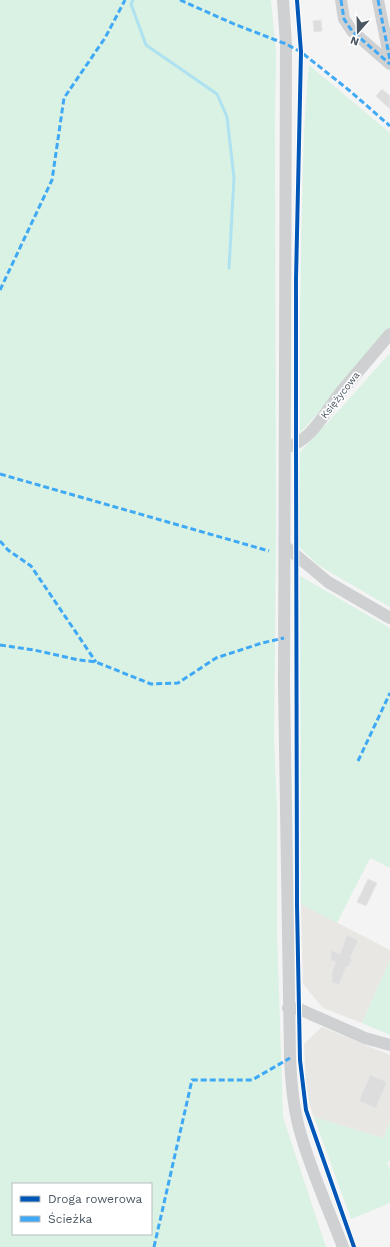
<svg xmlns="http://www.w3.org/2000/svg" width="390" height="1247" font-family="'Work Sans',sans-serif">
  <rect width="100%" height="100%" fill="#f4f4f4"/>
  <!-- commercial -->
  <path fill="#e8e7e3" d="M301,904L390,950V960L362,1023L323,1008L303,984Z
    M322,1027L390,1055V1122L383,1138L314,1117L310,1106L306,1083L304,1044Z"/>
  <!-- green -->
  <path fill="#d9f2e3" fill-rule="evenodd" d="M0,0H271L276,52L275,124L276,538L274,741L277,807V932L283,1117L326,1247H0ZM13,1184H151V1234H13Z
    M309,65L390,133V332L300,433C300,358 300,283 302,208C303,160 304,113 309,65Z
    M390,353V607L318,565L299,547L300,452L341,408Z
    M300,576L390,628V868L370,858L337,923L301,904Z
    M390,960V1035L362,1023Z
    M314,1117L383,1138L390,1122V1161L387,1162L390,1170V1203L351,1219Z"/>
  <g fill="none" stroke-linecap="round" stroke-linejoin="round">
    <!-- stream -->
    <path stroke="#aee2f0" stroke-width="3" d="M133,0L131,4L146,45L217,94L227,117L234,178L229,268"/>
  </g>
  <!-- building -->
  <path fill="#ddddde" stroke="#e5e6e7" d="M321,20L322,31L314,32L313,21Z
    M382,89L390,96V109L376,96Z
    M368,879L377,883L366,906L357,902Z
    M347,935L358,940L350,958L352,959L348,967H346L339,985L332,982V972L336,962L331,960V950L340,954Z
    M370,1075L387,1082L376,1108L359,1101Z"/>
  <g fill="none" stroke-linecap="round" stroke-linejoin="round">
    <!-- minor -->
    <path stroke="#ced0d2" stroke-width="12" d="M283,0L286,44L284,684L290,1058C291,1082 293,1105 299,1128C310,1169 328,1208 343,1247
      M341,0L344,19L352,31L390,64
      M378,0L390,60
      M285,448C312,441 324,413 340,393C357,373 373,354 390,334
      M285,546L328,582L390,618
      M288,1008L299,1009L365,1038L390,1045"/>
    <!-- quiet -->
    <path stroke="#3fa9f5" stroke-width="3" stroke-dasharray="6 3" stroke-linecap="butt" d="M180,0L234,24L286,44L301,52L350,91L390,126
      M341,0L344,19L352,31L390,64
      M378,0L390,60
      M0,290L52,180L64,98L105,38L125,0
      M0,474L269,551
      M0,541L8,550L31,566L96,662
      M0,645L34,650L79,660L96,662L151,684L178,683L216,658L262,643L284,638
      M358,761L390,693
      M154,1247L192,1080H252L290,1058"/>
    <defs>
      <path id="cycleway" d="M297,0L301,52L296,279V445L297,905L300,1060L306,1110L354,1247"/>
    </defs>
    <!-- cycleway casing -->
    <use href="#cycleway" stroke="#fff" stroke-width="6"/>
    <!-- cycleway -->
    <use href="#cycleway" stroke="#0057b8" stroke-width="4"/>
  </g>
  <g text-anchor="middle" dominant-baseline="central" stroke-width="3.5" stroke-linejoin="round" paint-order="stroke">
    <!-- street labels -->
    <g font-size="10" fill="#4a5661" stroke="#fff">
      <text transform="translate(340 395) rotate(-52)">Księżycowa</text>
    </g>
  </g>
  <!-- legend -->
  <rect x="12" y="1183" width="140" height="52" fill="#ffffff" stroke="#b7bbc0"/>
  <rect x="20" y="1196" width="20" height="6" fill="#0057b8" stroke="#b7bbc0"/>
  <text x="48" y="1203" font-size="12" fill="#4a5661">Droga rowerowa</text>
  <rect x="20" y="1216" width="20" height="6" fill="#3fa9f5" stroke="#b7bbc0"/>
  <text x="48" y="1223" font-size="12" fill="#4a5661">Ścieżka</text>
  <!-- north arrow -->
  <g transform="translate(358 32) rotate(200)" stroke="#ffffff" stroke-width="3" paint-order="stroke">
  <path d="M0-3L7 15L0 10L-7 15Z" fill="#4a5661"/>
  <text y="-6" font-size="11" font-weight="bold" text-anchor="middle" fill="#4a5661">N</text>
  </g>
</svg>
